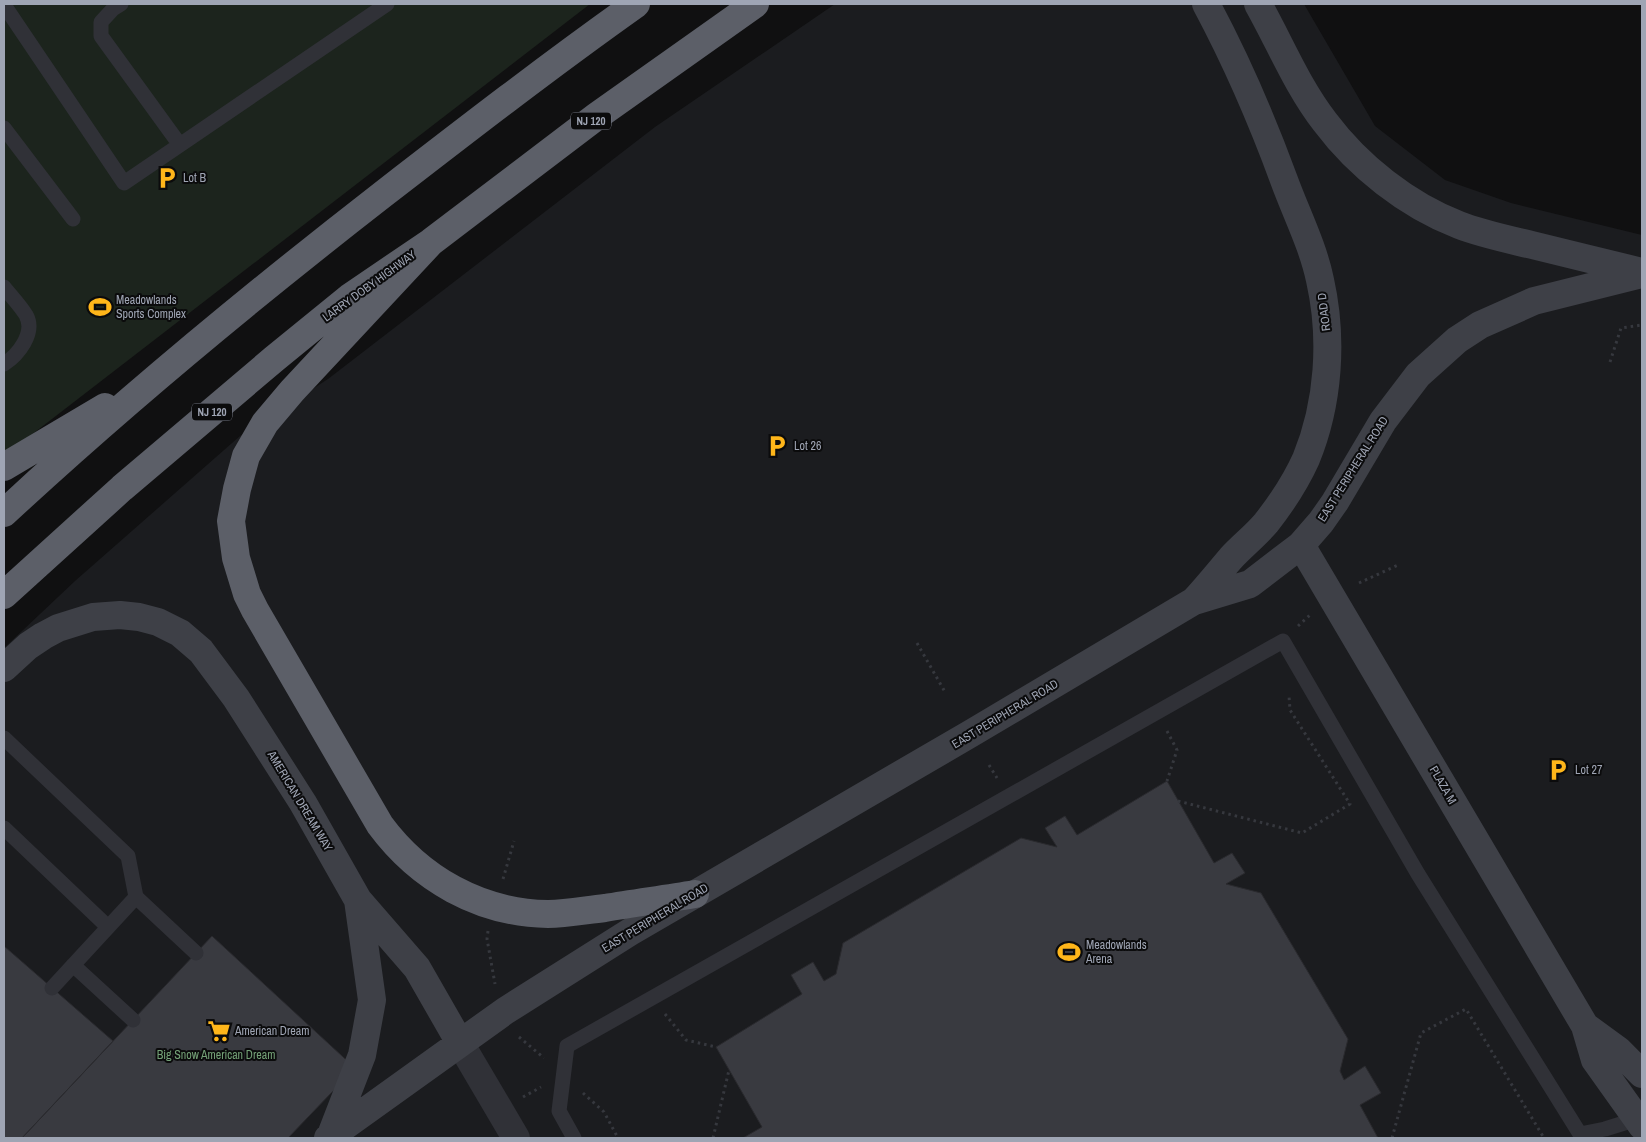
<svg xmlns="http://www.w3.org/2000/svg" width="1646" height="1142" font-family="'Archivo Narrow',sans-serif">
  <rect width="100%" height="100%" fill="#101011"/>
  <!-- built -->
  <path fill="#1b1c1f" d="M835,4H1304L1375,126L1445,180L1511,203L1642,235V1138H4V648L75,581L240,436L328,379L655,127Z"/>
  <!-- green -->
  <path fill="#1c241d" d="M4,4H590L4,456Z"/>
  <!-- building -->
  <path fill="#393a40" stroke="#2a2a2e" d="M1167,781L1214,863L1232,853L1245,873L1226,884L1261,893L1348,1039L1340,1071L1344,1080L1365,1066L1381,1093L1360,1105L1378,1138H743L762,1127L716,1047L802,994L791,975L813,962L824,981L836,974L843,943L1021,838L1057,847L1045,828L1065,816L1077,835Z
    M212,936L355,1068L288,1138H22Z
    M4,946L113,1041L22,1138H4Z"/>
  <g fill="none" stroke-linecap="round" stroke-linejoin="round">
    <!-- path -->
    <path stroke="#36383e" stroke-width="3" stroke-dasharray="2.5 4" stroke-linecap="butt" d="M1610,362L1621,328L1642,325
      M1359,583L1398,565
      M1298,626L1310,615
      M917,643L945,692
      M1167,731L1177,750L1167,781
      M989,765L997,778
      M1178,801L1302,833L1350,804L1290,710L1289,696
      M503,879L514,841
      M488,931L487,939L495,984
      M665,1014L686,1040L716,1047
      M519,1037L544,1058
      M583,1093L604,1112L618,1138
      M523,1097L541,1087
      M713,1138L729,1070
      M1392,1138L1421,1033L1466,1009L1544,1138"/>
    <!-- lane -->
    <path stroke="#303137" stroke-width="15" d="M121,4L113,9L101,22V36L180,145
      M4,5L124,183L387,4
      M4,128L73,219
      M4,287C11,296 20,305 26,315C36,333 18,355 4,364
      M4,738L128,856L136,897L196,953
      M4,828L108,927
      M73,965L133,1020
      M52,988L136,897
      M574,1138L559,1111L567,1046L1283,641L1418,874L1580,1134L1605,1129L1637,1119"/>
    <!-- street -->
    <path stroke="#303137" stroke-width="28" d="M460,1043L516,1138"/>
    <!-- secondary -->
    <path stroke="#3e4047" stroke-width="28" d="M1258,4C1280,43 1297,86 1325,122C1358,166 1407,205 1459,225C1482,234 1507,239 1532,245C1569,254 1605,263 1642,272
      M1301,545L1585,1026L1595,1060L1642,1126
      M1194,601C1207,587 1219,572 1231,558C1242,546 1255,536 1266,523C1281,504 1296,481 1306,459C1329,403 1333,338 1320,280C1313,246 1296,213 1284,180C1262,120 1236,60 1206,4
      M4,668L28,646L43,636L58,628L93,617L120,615L139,617L158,622L180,633L201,651L236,698L303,803L358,900L417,968L460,1043
      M1585,1026L1618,1050L1642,1074
      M331,1135L362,1055L372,1000L358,900
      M328,1138L505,1011L630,932L970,734L1194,601L1250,584L1301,545L1321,522L1335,502L1383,421L1418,375L1457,340L1480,325L1534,301L1642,274"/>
    <!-- highway -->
    <path stroke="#5c5f68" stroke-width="28" d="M431,242L292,391L265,423L246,456L237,489L231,521L236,558L247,594L255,610L380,825C420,879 480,913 548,914C567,914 586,910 605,908C635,903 665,899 695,894
      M4,467L105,407
      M4,513C125,401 252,296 382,195C466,130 550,65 636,4
      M4,595L122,488L274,359L350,297L431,242L597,116L755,4"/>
  </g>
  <!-- icons -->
  <defs>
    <symbol id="parking-bare" viewBox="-9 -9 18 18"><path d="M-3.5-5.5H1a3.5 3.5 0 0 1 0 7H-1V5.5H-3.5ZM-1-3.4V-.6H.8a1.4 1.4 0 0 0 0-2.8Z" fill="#ffb61a" stroke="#0b0b0c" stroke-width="2.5" paint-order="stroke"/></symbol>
    <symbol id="stadium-bare" viewBox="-9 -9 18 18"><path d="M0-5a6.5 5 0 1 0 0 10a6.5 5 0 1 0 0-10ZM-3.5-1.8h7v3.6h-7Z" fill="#ffb61a" stroke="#0b0b0c" stroke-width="2.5" paint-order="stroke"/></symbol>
    <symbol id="supermarket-bare" viewBox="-9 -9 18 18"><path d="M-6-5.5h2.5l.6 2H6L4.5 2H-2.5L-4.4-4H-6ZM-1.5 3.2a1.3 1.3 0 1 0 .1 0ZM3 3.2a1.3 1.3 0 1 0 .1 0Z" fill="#ffb61a" stroke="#0b0b0c" stroke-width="2.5" paint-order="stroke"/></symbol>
  </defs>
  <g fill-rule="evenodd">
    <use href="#parking-bare" x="151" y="162" width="32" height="32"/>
    <use href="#stadium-bare" x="84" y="291" width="32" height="32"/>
    <use href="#parking-bare" x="761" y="430" width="32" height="32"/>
    <use href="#parking-bare" x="1542" y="754" width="32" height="32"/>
    <use href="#stadium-bare" x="1053" y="936" width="32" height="32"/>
    <use href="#supermarket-bare" x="203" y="1015" width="32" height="32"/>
  </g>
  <g text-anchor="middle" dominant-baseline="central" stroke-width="4" stroke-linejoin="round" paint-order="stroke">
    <!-- shield labels -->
    <g fill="#0b0b0c" stroke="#737782" stroke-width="1">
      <rect x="571" y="112.5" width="40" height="17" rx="4"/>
      <rect x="192" y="403.5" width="40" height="17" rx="4"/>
    </g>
    <g font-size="11" font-weight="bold" fill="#9fa5b4">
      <text x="591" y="121">NJ 120</text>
      <text x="212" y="412">NJ 120</text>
    </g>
    <!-- poi labels -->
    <g font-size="12" fill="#9fa5b4" stroke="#0b0b0c" text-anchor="start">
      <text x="183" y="178">Lot B</text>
      <text x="116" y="300">Meadowlands<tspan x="116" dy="14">Sports Complex</tspan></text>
      <text x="794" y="446">Lot 26</text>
      <text x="1575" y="770">Lot 27</text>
      <text x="1086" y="945">Meadowlands<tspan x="1086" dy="14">Arena</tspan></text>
      <text x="235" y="1031">American Dream</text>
    </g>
    <!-- street labels -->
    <g font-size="12" fill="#9fa5b4" stroke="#0b0b0c">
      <text transform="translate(369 286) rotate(-36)">LARRY DOBY HIGHWAY</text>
      <text transform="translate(1324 312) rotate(-97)">ROAD D</text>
      <text transform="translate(1353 469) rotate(-58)">EAST PERIPHERAL ROAD</text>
      <text transform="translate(1005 714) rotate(-31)">EAST PERIPHERAL ROAD</text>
      <text transform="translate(1443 785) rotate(60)">PLAZA M</text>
      <text transform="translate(300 801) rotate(59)">AMERICAN DREAM WAY</text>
      <text transform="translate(655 918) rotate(-31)">EAST PERIPHERAL ROAD</text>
    </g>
    <!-- park labels -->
    <g font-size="12" fill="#74a177" stroke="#0b0b0c">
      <text x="216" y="1055">Big Snow American Dream</text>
    </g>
  </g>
  <!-- border -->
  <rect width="1646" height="1142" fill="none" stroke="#9fa5b4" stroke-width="10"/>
</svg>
